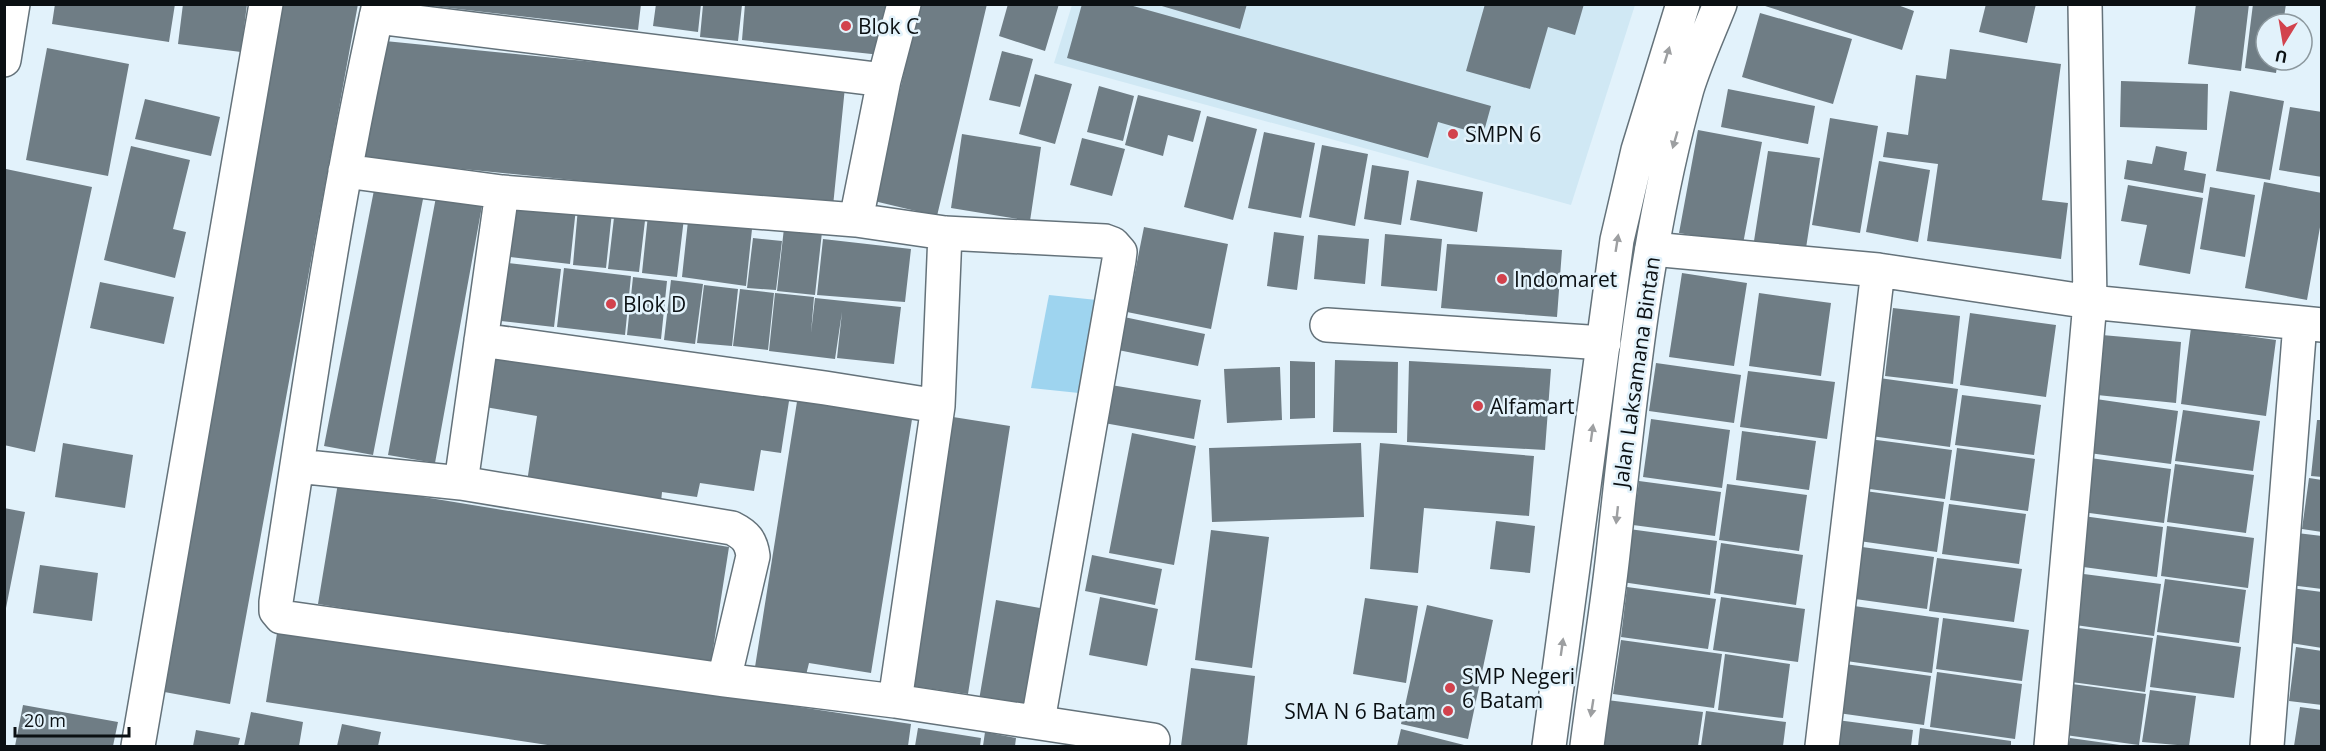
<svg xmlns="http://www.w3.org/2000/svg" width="2326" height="751" font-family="'Open Sans',sans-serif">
  <rect width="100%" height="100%" fill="#e2f2fb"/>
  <!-- built -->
  <path fill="#d0e8f4" d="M1072,5H1635L1571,205L1054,63Z"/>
  <!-- green -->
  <path fill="#9ed4ef" d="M1049,295L1116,302L1098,395L1031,388Z"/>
  <!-- building -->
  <path fill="#6f7d85" d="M55,4H175L169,42L52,24Z
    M183,4H247L241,52L178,44Z
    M283,4H358L230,704L159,691Z
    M415,4H641L638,30Z
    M656,4H701L698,32L653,26Z
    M745,4H887L881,55L742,40Z
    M920,4H987L937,216L874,201Z
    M1008,4H1059L1045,51L999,36Z
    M1082,4H1126L1491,106L1483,135L1438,122L1428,158L1067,58Z
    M1155,4H1247L1240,29Z
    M1485,4H1584L1575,35L1548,27L1530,89L1466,71Z
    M1895,4L1914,11L1902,50L1762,5Z
    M1986,4H2036L2027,43L1979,32Z
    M2196,4H2249L2241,71L2188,64Z
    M2253,4H2286L2283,24H2266V60H2278L2276,73L2245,68Z
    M703,5H742L738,41L700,37Z
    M1760,13L1852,39L1833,104L1742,77Z
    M375,40L845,87L833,206L363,159Z
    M47,48L129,64L108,176L26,160Z
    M1950,49L2061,64L2042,200L2068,203L2061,259L1927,241L1938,164L1883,157L1887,132L1908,135L1916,75L1946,79Z
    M1002,51L1033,59L1020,107L989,100Z
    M1035,74L1072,84L1055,144L1019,134Z
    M2121,81L2208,84L2207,130L2120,127Z
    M1099,86L1134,96L1123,141L1087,132Z
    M1728,89L1815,106L1808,144L1721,127Z
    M2230,91L2284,101L2270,180L2216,171Z
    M1138,95L1201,111L1193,142L1168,135L1163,156L1125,145Z
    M145,99L220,117L211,156L135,139Z
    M2290,107L2322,112V177L2279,170Z
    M1207,116L1257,129L1233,220L1184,207Z
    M1830,118L1878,126L1860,233L1812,225Z
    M1698,130L1762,142L1743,244L1679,233Z
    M1264,132L1315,143L1301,218L1248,208Z
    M962,134L1041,147L1030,221L951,208Z
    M1082,138L1125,149L1112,196L1070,185Z
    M1322,145L1368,154L1355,226L1309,217Z
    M131,146L190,160L173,229L186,232L175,278L104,260Z
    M2156,146L2187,152L2184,170L2206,174L2203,193L2124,179L2127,160L2152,164Z
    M1768,151L1820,158L1806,248L1754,241Z
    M1879,161L1930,170L1918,242L1866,232Z
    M1372,165L1409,171L1401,225L1364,219Z
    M6,169L92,187L35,452L4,445Z
    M1417,180L1483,192L1477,232L1410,220Z
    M2264,182L2322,193V216L2307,300L2245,288Z
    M375,185L424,194L373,455L324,446Z
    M2128,185L2203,198L2190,274L2139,265L2147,225L2121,221Z
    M2210,187L2255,195L2245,257L2200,249Z
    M436,197L482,206L435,463L388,455Z
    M508,200L576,208L570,264L502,256Z
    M578,208L612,212L606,268L573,265Z
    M615,209L646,212L639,272L608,269Z
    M648,215L684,218L677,277L642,273Z
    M688,221L752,229L746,286L682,277Z
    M1144,227L1228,244L1211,329L1127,312Z
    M784,228L822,232L815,295L777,291Z
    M1274,232L1304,236L1297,290L1267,286Z
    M1385,234L1442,239L1437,291L1381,286Z
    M1318,235L1369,239L1365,284L1314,279Z
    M753,238L782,241L776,290L747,288Z
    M823,239L911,249L905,302L817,295Z
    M1447,244L1562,250L1557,317L1441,308Z
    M498,262L561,269L554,327L492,320Z
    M564,268L631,276L625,335L557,327Z
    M1682,273L1747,283L1734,366L1669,357Z
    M633,277L667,281L661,339L627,335Z
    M671,280L703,284L695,344L664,340Z
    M100,282L174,297L164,344L90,328Z
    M704,285L738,289L732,346L697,343Z
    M740,289L774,293L768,350L733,346Z
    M775,293L814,297L811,333L815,298L901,307L894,364L837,358L842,312L835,359L769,351Z
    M1759,293L1831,303L1821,376L1749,366Z
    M1893,308L1960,316L1953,384L1885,376Z
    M1970,313L2056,325L2046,397L1960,385Z
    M1124,317L1205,334L1198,366L1118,350Z
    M2191,328L2276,340L2266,416L2181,404Z
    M2102,335L2181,342L2176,403L2097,395Z
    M495,343L791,388L781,453L761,450L754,491L700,483L697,497L662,492L661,502L527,482L537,416L485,407Z
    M1335,360L1398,362L1397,433L1333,432Z
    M1290,361L1315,362V418L1290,419Z
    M1409,361L1551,369L1545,450L1407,442Z
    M1656,363L1741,375L1734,423L1649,411Z
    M1280,367L1282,420L1227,423L1224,369Z
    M1748,371L1835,382L1827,439L1740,427Z
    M1872,377L1958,389L1950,447L1864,435Z
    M1111,385L1201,400L1194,439L1104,423Z
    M799,389L914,407L871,673L809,663L806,675L755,667Z
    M1962,395L2041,405L2034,455L1955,445Z
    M2096,399L2178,411L2171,464L2089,453Z
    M2183,410L2260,421L2253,471L2175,461Z
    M953,417L1010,426L968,694L911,686Z
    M1651,419L1730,430L1722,488L1643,477Z
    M2317,420H2322V477L2311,476Z
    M1742,431L1816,441L1809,490L1736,480Z
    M1132,433L1196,446L1174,565L1109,553Z
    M1869,439L1952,450L1945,499L1862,488Z
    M63,443L133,455L125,508L55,497Z
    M1361,443L1364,517L1212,522L1209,448Z
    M1380,443L1534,456L1529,516L1424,508L1418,573L1370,569Z
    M1957,448L2035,459L2028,511L1950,500Z
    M2090,458L2171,469L2164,523L2082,512Z
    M2175,464L2254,475L2246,533L2167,522Z
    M2309,478L2322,480V532L2302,529Z
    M1639,481L1721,492L1715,536L1633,525Z
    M338,483L729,547L710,669L318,604Z
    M1727,484L1807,495L1799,551L1719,540Z
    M1858,490L1944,502L1937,552L1852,540Z
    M1949,504L2026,514L2019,564L1942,554Z
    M4,508L25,512L6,608H4Z
    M2083,516L2163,527L2157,577L2076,566Z
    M1496,521L1535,526L1530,573L1490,569Z
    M2167,526L2254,538L2248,588L2161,576Z
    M1629,529L1717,541L1710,595L1622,582Z
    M1211,530L1269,537L1252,668L1195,660Z
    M2297,533L2322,536V589L2290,585Z
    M1721,543L1803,555L1796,605L1714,593Z
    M1855,546L1934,557L1927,609L1848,598Z
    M1092,555L1162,569L1155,605L1085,591Z
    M1937,558L2022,569L2014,622L1929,611Z
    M40,565L98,573L92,621L33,613Z
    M2076,573L2161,584L2154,636L2068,624Z
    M2165,579L2246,590L2239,643L2157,632Z
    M1627,587L1716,599L1708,649L1621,637Z
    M2291,588L2322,592V648L2284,642Z
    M1100,597L1158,609L1147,666L1089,655Z
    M1721,597L1805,609L1798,662L1713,650Z
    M1365,598L1418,606L1406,683L1353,674Z
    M996,600L1040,608L1023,713L978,706Z
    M1427,605L1493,620L1468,739L1401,724Z
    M1847,605L1939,618L1932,673L1839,660Z
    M1943,618L2029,630L2022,681L1936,669Z
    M278,627L911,724L908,746H554L266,702Z
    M2071,627L2153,638L2145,692L2064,681Z
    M2157,635L2241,647L2234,698L2150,687Z
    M1621,640L1722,654L1714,708L1613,694Z
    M2296,647L2322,651V705L2289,701Z
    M1725,654L1790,664L1783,718L1718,710Z
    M1845,664L1931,676L1924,725L1838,713Z
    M1191,668L1255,676L1247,746H1181Z
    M1937,672L2022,684L2015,739L1930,727Z
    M2072,684L2146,694L2139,745L2065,735Z
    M2150,690L2196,696L2189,746L2142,742Z
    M1607,700L1703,712L1698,746H1600Z
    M23,705L118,722L113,746H15Z
    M2300,707L2322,710V746H2294Z
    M1706,711L1786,722L1783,746H1701Z
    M251,712L303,722L299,746H244Z
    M1837,720L1913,730L1911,746H1833Z
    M342,724L381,732L378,746H337Z
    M918,728L981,738L980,746H915Z
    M1920,728L2011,741V746H1918Z
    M1401,729L1468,746H1397Z
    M196,730L240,738L238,746H193Z
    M985,732L1016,738L1015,746H983Z
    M2070,738L2120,745L2119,746H2068Z"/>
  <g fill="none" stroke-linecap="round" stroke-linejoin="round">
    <defs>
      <path id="street" d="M379,4C335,201 307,402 276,602V611L281,617L724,680L895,701L1153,740
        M376,17L884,80
        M4,60L13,4
        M345,171L502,192L856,220L945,233L1105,241L1113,244L1120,252L1119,260L1038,721
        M856,220L884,80L904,4
        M1652,249L1878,270L2090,302L2322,325
        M1327,325L1604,343
        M481,340L825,388L938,406
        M297,466L461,483L732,528C746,535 751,541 753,556L724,680
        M461,483L502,192
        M895,701L938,406L945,233
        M138,746L266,4
        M1822,746L1878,270
        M2051,746L2090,302L2085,4
        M2267,746L2300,323"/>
      <path id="secondary" d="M1549,746L1617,240L1638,150L1683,4
        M1587,746C1595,682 1606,618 1613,554C1630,398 1645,240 1687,89C1696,60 1709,32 1720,4"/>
    </defs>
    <!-- street casing -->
    <use href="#street" stroke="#64727a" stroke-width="36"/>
    <!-- secondary casing -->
    <use href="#secondary" stroke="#64727a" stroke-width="36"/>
    <!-- street -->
    <use href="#street" stroke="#fff" stroke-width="33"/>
    <!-- secondary -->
    <use href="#secondary" stroke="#fff" stroke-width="33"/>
  </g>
  <!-- one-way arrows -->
  <defs><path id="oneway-solid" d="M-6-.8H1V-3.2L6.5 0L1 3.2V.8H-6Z" transform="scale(1.5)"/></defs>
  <g fill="#9d9fa1">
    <use href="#oneway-solid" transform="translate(1667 55) rotate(-73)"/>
    <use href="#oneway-solid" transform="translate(1675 140) rotate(106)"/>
    <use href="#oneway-solid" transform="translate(1617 243) rotate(-81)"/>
    <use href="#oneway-solid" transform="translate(1592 433) rotate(-82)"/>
    <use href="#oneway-solid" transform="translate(1617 515) rotate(96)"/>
    <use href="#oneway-solid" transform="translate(1562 647) rotate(-82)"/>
    <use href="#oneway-solid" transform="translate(1592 708) rotate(99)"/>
  </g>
  <!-- markers -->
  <g fill="#d2424d" stroke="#e2f2fb" stroke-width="2">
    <circle cx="846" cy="26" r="6"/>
    <circle cx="1453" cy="134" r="6"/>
    <circle cx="1502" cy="279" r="6"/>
    <circle cx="611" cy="304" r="6"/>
    <circle cx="1478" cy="406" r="6"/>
    <circle cx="1450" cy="688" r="6"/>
    <circle cx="1448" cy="711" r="6"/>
  </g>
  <g text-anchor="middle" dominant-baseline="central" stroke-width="5" stroke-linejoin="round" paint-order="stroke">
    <!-- poi labels -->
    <g font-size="21" fill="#0b1013" stroke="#e2f2fb" text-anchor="start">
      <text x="858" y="26">Blok C</text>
      <text x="1465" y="134">SMPN 6</text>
      <text x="1514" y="279">Indomaret</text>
      <text x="623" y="304">Blok D</text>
      <text x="1490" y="406">Alfamart</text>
      <text x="1462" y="676">SMP Negeri<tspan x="1462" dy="24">6 Batam</tspan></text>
      <text x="1436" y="711" text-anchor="end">SMA N 6 Batam</text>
    </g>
    <!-- street labels -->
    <g font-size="21" fill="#0b1013" stroke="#e2f2fb">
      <text transform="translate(1636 372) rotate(-82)">Jalan Laksamana Bintan</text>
    </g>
  </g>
  <!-- border -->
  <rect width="2326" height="751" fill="none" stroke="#0b1013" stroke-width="12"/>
  <!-- north arrow -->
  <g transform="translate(2284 42) rotate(191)"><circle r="28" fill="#e2f2fb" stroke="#8c989e" stroke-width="1.5"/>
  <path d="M0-4.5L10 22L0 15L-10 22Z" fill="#d2424d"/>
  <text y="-9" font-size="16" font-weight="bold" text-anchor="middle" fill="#0b1013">U</text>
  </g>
  <!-- scale -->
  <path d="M15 727v9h114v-9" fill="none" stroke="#0b1013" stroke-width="3"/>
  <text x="24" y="727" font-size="18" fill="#0b1013" stroke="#e2f2fb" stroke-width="4.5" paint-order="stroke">20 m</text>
</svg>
